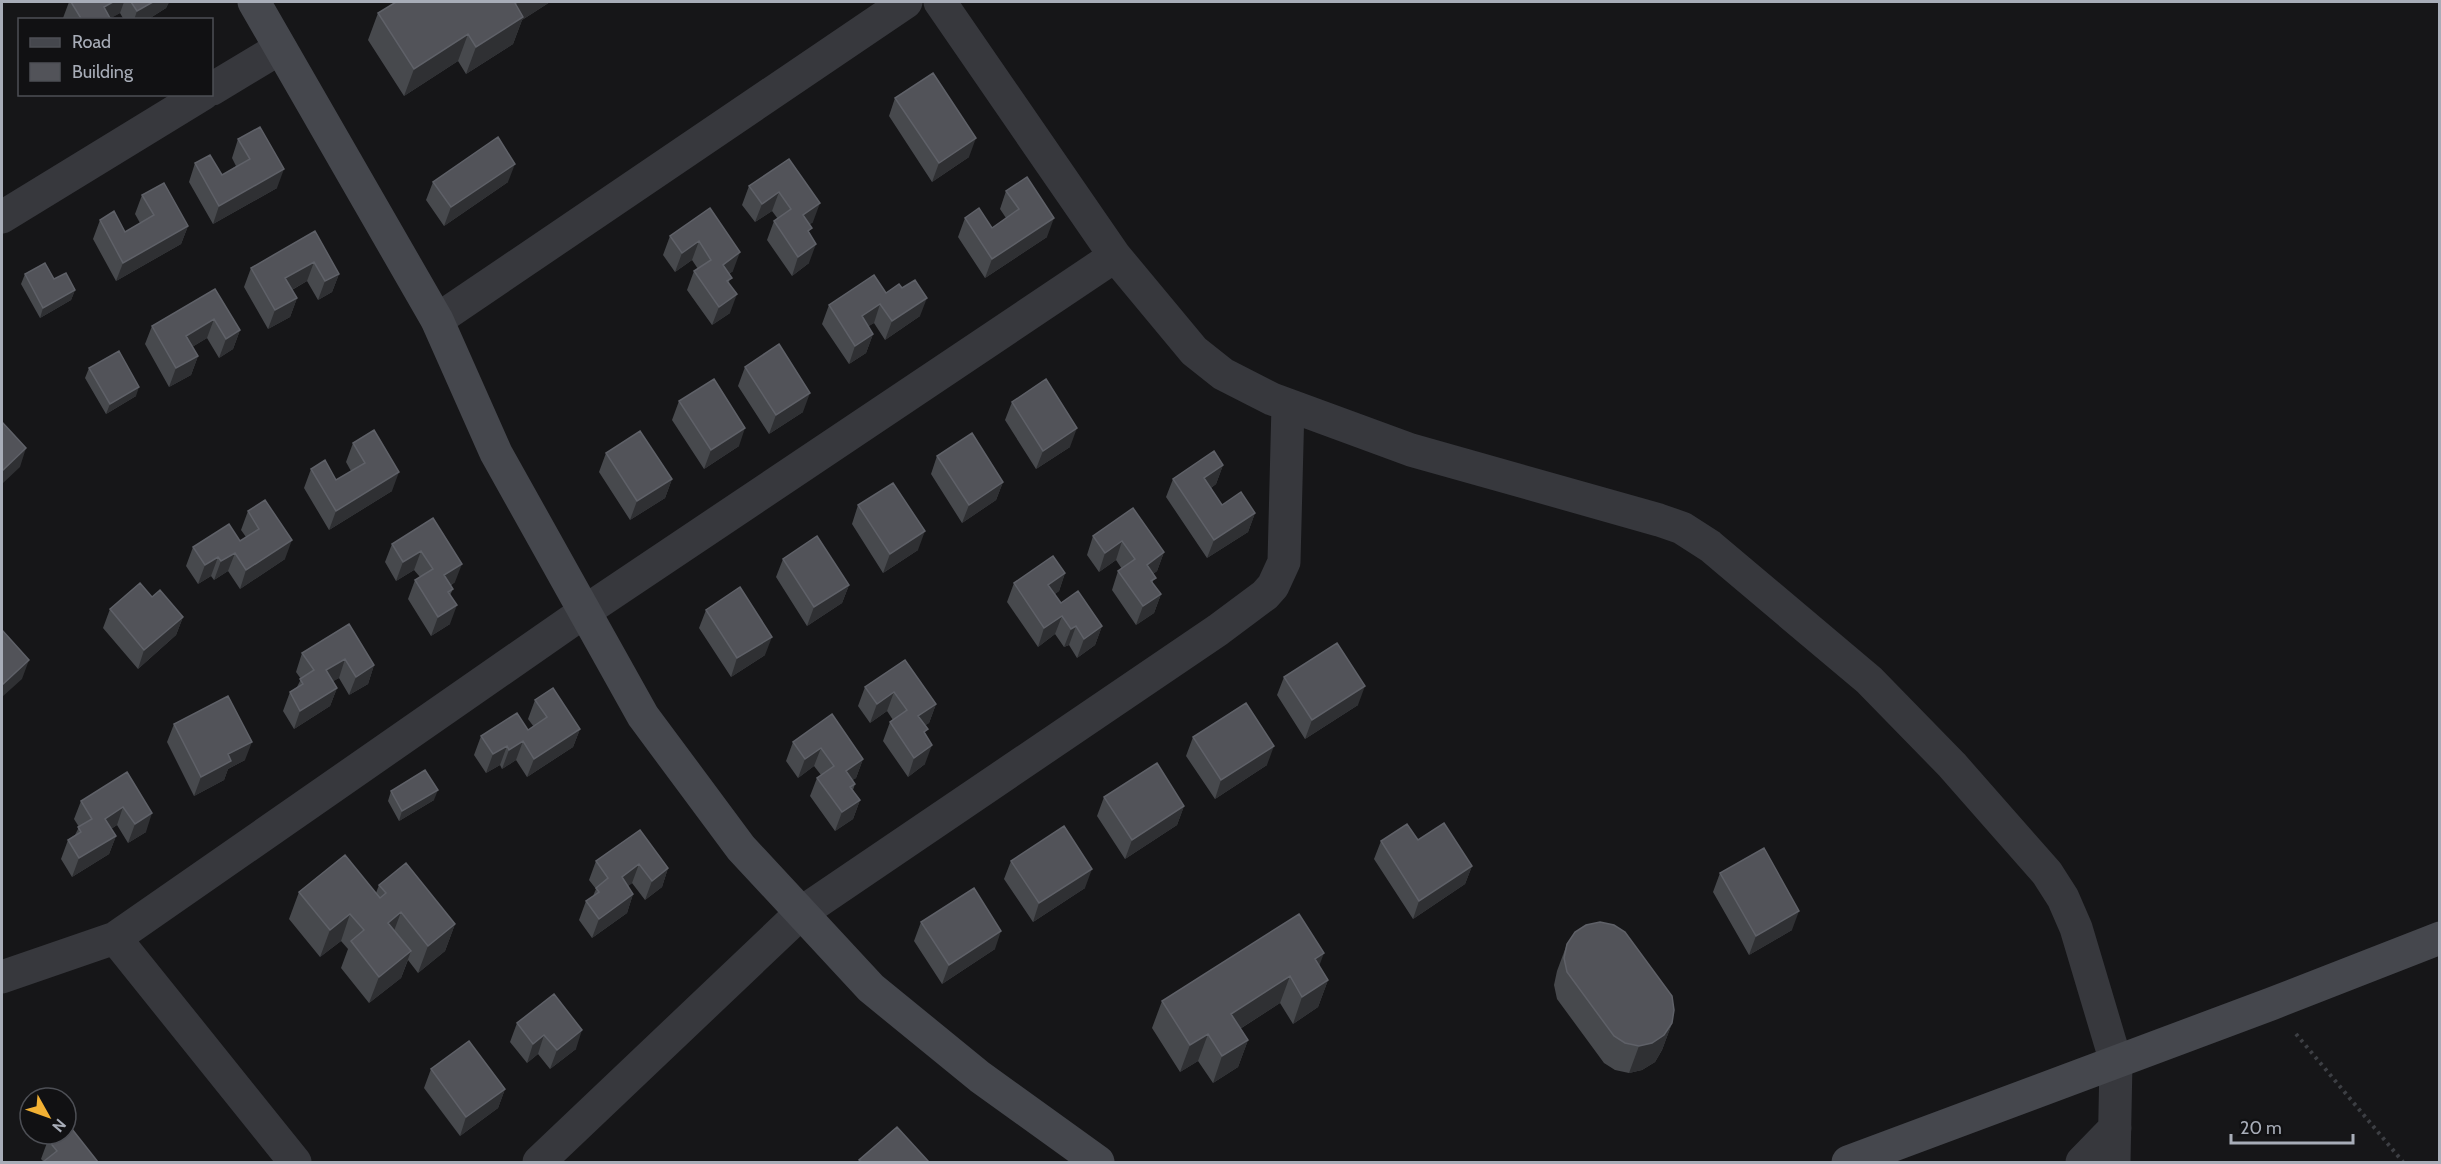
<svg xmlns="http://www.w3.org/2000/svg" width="2441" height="1164" font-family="Cabin,sans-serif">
  <rect width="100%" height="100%" fill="#161618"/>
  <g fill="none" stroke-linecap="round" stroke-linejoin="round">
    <!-- path -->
    <path stroke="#3d3f44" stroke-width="4" stroke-dasharray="3 4.5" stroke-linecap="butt" d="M2296,1034L2403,1162"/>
    <!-- street -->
    <path stroke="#37383d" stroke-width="33" d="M940,2L1115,256L1194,351L1223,374L1272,399L1411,450L1659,520L1682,528L1710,546L1869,680L1952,765L2047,873L2063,898L2076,928L2116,1062L2114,1162
      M212,89L280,48
      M2,217L203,94
      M437,320L906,2
      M115,938L295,1162
      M2,977L115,938L584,612L1115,256
      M539,1162L801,913L1218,630L1265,595L1273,586L1284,562L1288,405
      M2082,1162L2115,1128"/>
    <!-- secondary -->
    <path stroke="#45474d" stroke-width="33" d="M254,2L437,320L496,453L643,716L741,848L871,988L980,1077L1098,1162
      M1848,1162L2271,1004L2440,938"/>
  </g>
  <!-- wall -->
  <path fill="#47494d" d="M69,2H169L166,8L147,20H124L120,13L110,18L111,20H64L63,18Z
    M396,2H550L522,20L513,44L466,74L458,61L404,96L368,40L378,13Z
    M895,98L969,157L932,182L889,116Z
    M238,139L277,188L213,224L189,182L195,163L222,175L236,166L232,158Z
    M789,159L813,222L809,225V263L792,276L767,240L774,221L778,219L772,211L755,222L742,205L749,186Z
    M433,182H508L444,226L426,200Z
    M1006,191L1047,237L985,278L958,237L965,218L992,228L1006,218L1000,209Z
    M142,195L188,226L181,244L116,281L93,239L100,220L125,232L140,223L135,214Z
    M710,208L733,271L729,274L730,313L712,325L687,290L694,271L698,269L692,260L675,272L663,255L670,236Z
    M315,231L339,274L332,292L318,300L307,281L292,290L297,298L290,317L268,329L244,287L251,268Z
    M25,274L54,279L75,290L71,300L40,318L21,284Z
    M215,289L240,330L233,349L219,358L207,338L192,347L198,356L191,375L169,387L145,344L152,326Z
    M886,293L920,316L885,340L874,323L868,326L873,334L866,353L849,364L822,324L829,305Z
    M745,367L803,412L769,434L738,386Z
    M89,368L136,396L106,414L85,378Z
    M679,401L739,446L704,469L672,420Z
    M1012,402L1070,447L1036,469L1005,420Z
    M353,443L392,491L329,530L304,488L311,469L336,480L351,471L346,462Z
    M606,453L672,479L665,498L630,520L599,472Z
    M937,456L1003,482L996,500L962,523L931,474Z
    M1223,465L1216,484L1211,488L1222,505L1255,513L1248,532L1207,558L1166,497L1173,479Z
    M858,505L918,550L883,573L852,524Z
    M1133,508L1164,552L1157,571L1153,574V584L1161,594L1154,613L1136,625L1112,590L1118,571L1122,569L1116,560L1099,572L1087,555L1093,536Z
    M248,511L285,559L240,589L228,571L214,580L211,576L198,584L186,566L193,547L240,541L246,537L241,530Z
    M433,518L455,582L450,586L453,589L450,595V624L431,636L408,599L415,580L420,577L414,570L396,581L385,562L392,544Z
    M783,559L849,585L842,603L807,626L776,577Z
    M1065,573L1059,591L1055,594L1061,603L1102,626L1095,645L1077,658L1069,645L1064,647L1055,634L1038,647L1007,602L1014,583Z
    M152,597L183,617L176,635L138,669L103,628L110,609Z
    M706,610L765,655L731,677L699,628Z
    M349,624L374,665L368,684L349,695L339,678L333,681L337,688L330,706L294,729L283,711L290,692L297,687L301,679L296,672L302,653Z
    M905,660L936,704L929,723L925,725V764L908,777L883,741L890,722L893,720L887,711L870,723L858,706L865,687Z
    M1284,677L1358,705L1305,739L1277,695Z
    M535,700L580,729L573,747L527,777L516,760L502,769L500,765L486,773L474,755L481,736L528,730L534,727L528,719Z
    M832,714L863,759L856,778L852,780L855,784L853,790L860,800L853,819L835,831L810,796L817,778L821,775L814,766L798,778L786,761L793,742Z
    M174,724L245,760L228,769L224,780L194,796L167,742Z
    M1193,737L1267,765L1215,799L1186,756Z
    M127,772L146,832L128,843L117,825L111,829L116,836L109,854L72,877L61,859L68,840L75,835L79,827L74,819L81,801Z
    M391,791L434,800L399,821L388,801Z
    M1104,797L1184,806L1177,825L1125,859L1097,816Z
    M640,830L668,868L662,887L645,900L632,883L628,886L633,894L627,913L592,938L579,920L586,901L593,896L596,889L589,880L596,861Z
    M1418,840L1472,866L1465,884L1413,919L1374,859L1381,841Z
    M1011,861L1085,888L1033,922L1004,879Z
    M1720,873L1792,930L1749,955L1713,892Z
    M379,885L455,924L445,951L418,973L408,960L401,978L369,1003L341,968L348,949L341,941L320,957L289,919L299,892L376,893Z
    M921,922L995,949L942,984L914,941Z
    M1567,944L1672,1023L1662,1050L1655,1062L1642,1070L1629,1073L1615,1070L1604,1063L1557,999L1554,985L1557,971Z
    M1319,966L1328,980L1318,1007L1293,1024L1280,1003L1240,1029L1248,1040L1238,1067L1213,1083L1198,1061L1180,1072L1152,1028L1162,1001Z
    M517,1023L576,1049L550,1069L538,1054L527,1063L510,1042Z
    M431,1069L505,1089L498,1108L460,1136L424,1088Z
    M48,1140L98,1162H44L41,1159Z"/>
  <!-- shaded-wall -->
  <path fill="#2f3033" d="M113,2H124L120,13L108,20L104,7Z
    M153,2H169L166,8L147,20H134L137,11Z
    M518,2H550L522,20L513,44L466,74L476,47L515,3Z
    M468,34L458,61L404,96L414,69Z
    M976,138L969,157L932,182L939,163Z
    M515,164L508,182L444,226L451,207Z
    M284,169L277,188L213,224L219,206Z
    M779,192L772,211L755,222L762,204Z
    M820,203L813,222L796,234L803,215Z
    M1054,218L1047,237L985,278L992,259Z
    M188,226L181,244L116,281L123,263Z
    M699,241L692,260L675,272L682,253Z
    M816,244L809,263L792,276L798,257Z
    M740,252L733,271L716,283L723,265Z
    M314,262L307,281L279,297L285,278Z
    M339,274L332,292L318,300L325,281Z
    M75,290L71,300L40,318L43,308Z
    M737,294L730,313L712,325L719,307Z
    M297,298L290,317L268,329L275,310Z
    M927,298L920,316L885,340L892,321Z
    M880,304L874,323L855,335L862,316Z
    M214,319L207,338L179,355L186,336Z
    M240,330L233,349L219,358L226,339Z
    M873,334L866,353L849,364L855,346Z
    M198,356L191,375L169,387L176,368Z
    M139,387L136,396L106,414L110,404Z
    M810,393L803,412L769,434L776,415Z
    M745,428L739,446L704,469L711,450Z
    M1077,428L1070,447L1036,469L1043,451Z
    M26,448L20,467L2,484V471Z
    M1223,465L1216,484L1198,497L1204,478Z
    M399,472L392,491L329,530L336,511Z
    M672,479L665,498L630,520L637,501Z
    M1003,482L996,500L962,523L969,505Z
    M1255,513L1248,532L1207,558L1214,540Z
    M925,531L918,550L883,573L890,554Z
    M292,540L285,559L240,589L246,570Z
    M1122,541L1116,560L1099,572L1105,553Z
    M421,551L414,570L396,581L403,562Z
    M1164,552L1157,571L1140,583L1147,565Z
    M235,553L228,571L214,580L221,561Z
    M218,557L211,576L198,584L205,565Z
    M462,564L455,582L437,594L444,575Z
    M1065,573L1059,591L1042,603L1048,585Z
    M849,585L842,603L807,626L814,607Z
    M1161,594L1154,613L1136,625L1143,606Z
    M457,605L450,624L431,636L438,617Z
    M1062,616L1055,634L1038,647L1044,628Z
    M183,617L176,635L138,669L144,650Z
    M1076,626L1069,645L1064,647L1071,629Z
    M1102,626L1095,645L1077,658L1084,639Z
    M772,637L765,655L731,677L737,658Z
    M345,659L339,678L319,689L326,670Z
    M29,660L22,679L2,697V685Z
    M374,665L368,684L349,695L356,677Z
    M1365,686L1358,705L1305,739L1312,720Z
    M337,688L330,706L294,729L300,711Z
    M894,692L887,711L870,723L877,704Z
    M936,704L929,723L911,735L918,716Z
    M580,729L573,747L527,777L534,759Z
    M523,741L516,760L502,769L509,750Z
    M252,742L245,760L228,769L224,780L194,796L201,777L228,754Z
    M932,745L925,764L908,777L914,758Z
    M507,746L500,765L486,773L493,754Z
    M1274,746L1267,765L1215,799L1221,780Z
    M821,748L814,766L798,778L805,759Z
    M863,759L856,778L839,789L846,771Z
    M438,790L434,800L399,821L402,811Z
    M860,800L853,819L835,831L842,812Z
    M1184,806L1177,825L1125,859L1132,840Z
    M123,807L117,825L98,837L105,819Z
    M152,813L146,832L128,843L135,824Z
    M116,836L109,854L72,877L79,858Z
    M639,864L632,883L615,896L622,877Z
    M1472,866L1465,884L1413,919L1419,901Z
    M668,868L662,887L645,900L652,881Z
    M1092,869L1085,888L1033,922L1039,903Z
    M633,894L627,913L592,938L599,919Z
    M1799,911L1792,930L1749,955L1756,936Z
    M401,912L391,939L388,923Z
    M350,914L341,941L320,957L330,930Z
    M455,924L445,951L418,973L428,946Z
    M1001,931L995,949L942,984L949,965Z
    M411,951L401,978L369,1003L379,977Z
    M1324,953L1314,980L1315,959Z
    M1290,976L1280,1003L1221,1041L1231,1014Z
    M1328,980L1318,1007L1293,1024L1302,997Z
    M1672,1023L1662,1050L1655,1062L1642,1070L1629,1073L1639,1046Z
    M582,1030L576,1049L550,1069L557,1050Z
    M1208,1034L1198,1061L1180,1072L1190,1045Z
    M544,1035L538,1054L527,1063L533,1044Z
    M1248,1040L1238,1067L1213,1083L1222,1056Z
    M505,1089L498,1108L460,1136L466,1117Z"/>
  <!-- building -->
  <path fill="#525359" stroke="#5f6168" stroke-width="1.5" d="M71,2H113L104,7L111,20H82Z
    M131,2H153L137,11Z
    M396,2H518L515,3L523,17L476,47L468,34L414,69L378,13Z
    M933,73L976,138L939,163L895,98Z
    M260,127L284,169L219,206L195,163L210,155L222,175L250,159L238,139Z
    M498,137L515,164L451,207L433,182Z
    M789,159L820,203L803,215L812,228L808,231L816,244L798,257L774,221L791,209L779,192L762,204L749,186Z
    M1027,177L1054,218L992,259L965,218L979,208L992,228L1019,209L1006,191Z
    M164,183L188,226L123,263L100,220L114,211L125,232L154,215L142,195Z
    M710,208L740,252L723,265L732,278L727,281L737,294L719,307L694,271L711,260L699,241L682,253L670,236Z
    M315,231L339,274L325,281L314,262L285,278L297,298L275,310L251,268Z
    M45,263L54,279L66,273L75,290L43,308L25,274Z
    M874,275L886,293L899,284L902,288L915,280L927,298L892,321L880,304L862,316L873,334L855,346L829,305Z
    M215,289L240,330L226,339L214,319L186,336L198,356L176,368L152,326Z
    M779,344L810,393L776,415L745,367Z
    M119,351L139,387L110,404L89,368Z
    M714,379L745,428L711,450L679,401Z
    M1046,379L1077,428L1043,451L1012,402Z
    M2,422L26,448L2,471Z
    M374,430L399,472L336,511L311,469L325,460L336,480L365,463L353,443Z
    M640,431L672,479L637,501L606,453Z
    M972,433L1003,482L969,505L937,456Z
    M1214,451L1223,465L1204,478L1222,505L1241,492L1255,513L1214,540L1173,479Z
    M893,483L925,531L890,554L858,505Z
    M265,500L292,540L246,570L235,553L221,561L218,557L205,565L193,547L229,524L240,541L259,529L248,511Z
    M1133,508L1164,552L1147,565L1156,578L1151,581L1161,594L1143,606L1118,571L1135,559L1122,541L1105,553L1093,536Z
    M433,518L462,564L444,575L453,589L448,592L457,605L438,617L415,580L433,569L421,551L403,562L392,544Z
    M817,536L849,585L814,607L783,559Z
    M1053,556L1065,573L1048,585L1061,603L1078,591L1102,626L1084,639L1076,626L1071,629L1062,616L1044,628L1014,583Z
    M140,583L152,597L160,590L183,617L144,650L110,609Z
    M740,587L772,637L737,658L706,610Z
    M349,624L374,665L356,677L345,659L326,670L337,688L300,711L290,692L303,684L300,679L314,670L302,653Z
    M2,630L29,660L2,685Z
    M1337,643L1365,686L1312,720L1284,677Z
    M905,660L936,704L918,716L928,729L924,732L932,745L914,758L890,722L907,710L894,692L877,704L865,687Z
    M553,688L580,729L534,759L523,741L509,750L507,746L493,754L481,736L517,713L528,730L547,717L535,700Z
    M228,696L252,742L228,754L231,761L201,777L174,724Z
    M1246,703L1274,746L1221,780L1193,737Z
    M832,714L863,759L846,771L855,784L850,787L860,800L842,812L817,778L834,766L821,748L805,759L793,742Z
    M1157,763L1184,806L1132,840L1104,797Z
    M425,770L438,790L402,811L391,791Z
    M127,772L152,813L135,824L123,807L105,819L116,836L79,858L68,840L81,832L78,827L92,819L81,801Z
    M1444,823L1472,866L1419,901L1381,841L1407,824L1418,840Z
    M1064,826L1092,869L1039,903L1011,861Z
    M640,830L668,868L652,881L639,864L622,877L633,894L599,919L586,901L599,892L596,888L608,878L596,861Z
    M1764,848L1799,911L1756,936L1720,873Z
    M345,855L380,898L386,893L379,885L406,863L455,924L428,946L401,912L388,923L411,951L379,977L351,941L364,930L350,914L330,930L299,892Z
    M974,888L1001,931L949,965L921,922Z
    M1299,914L1324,953L1315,959L1328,980L1302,997L1290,976L1231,1014L1248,1040L1222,1056L1208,1034L1190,1045L1162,1001Z
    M1600,922L1614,925L1625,932L1672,996L1674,1010L1672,1023L1664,1035L1652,1043L1639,1046L1625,1043L1614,1036L1567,972L1564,958L1567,944L1575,932L1586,925Z
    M554,994L582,1030L557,1050L544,1035L533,1044L517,1023Z
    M469,1041L505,1089L466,1117L431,1069Z
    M68,1124L98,1162H43L57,1151L48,1140L56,1134H66V1126Z
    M897,1127L929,1162H862L859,1160Z"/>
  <!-- border -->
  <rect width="2441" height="1164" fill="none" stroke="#a8adb8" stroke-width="6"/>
  <!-- legend -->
  <rect x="18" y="18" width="195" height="78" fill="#111113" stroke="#4d4f55" stroke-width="1.5"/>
  <rect x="30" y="38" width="30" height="9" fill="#45474d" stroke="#4d4f55" stroke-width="1.5"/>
  <text x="72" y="48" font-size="18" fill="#a8adb8">Road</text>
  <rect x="30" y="63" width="30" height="18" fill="#525359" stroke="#4d4f55" stroke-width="1.5"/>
  <text x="72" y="78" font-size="18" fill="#a8adb8">Building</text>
  <!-- north arrow -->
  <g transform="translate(48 1116) rotate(130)"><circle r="28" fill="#111113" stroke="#4d4f55" stroke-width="1.5"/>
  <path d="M0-4.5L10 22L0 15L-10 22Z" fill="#f2b134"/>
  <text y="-9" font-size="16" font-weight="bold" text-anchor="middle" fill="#a8adb8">N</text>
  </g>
  <!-- scale -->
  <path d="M2231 1134v9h122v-9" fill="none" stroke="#a8adb8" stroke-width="3"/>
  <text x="2240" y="1134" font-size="18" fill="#a8adb8" stroke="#111113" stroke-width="4.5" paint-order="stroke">20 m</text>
</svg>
